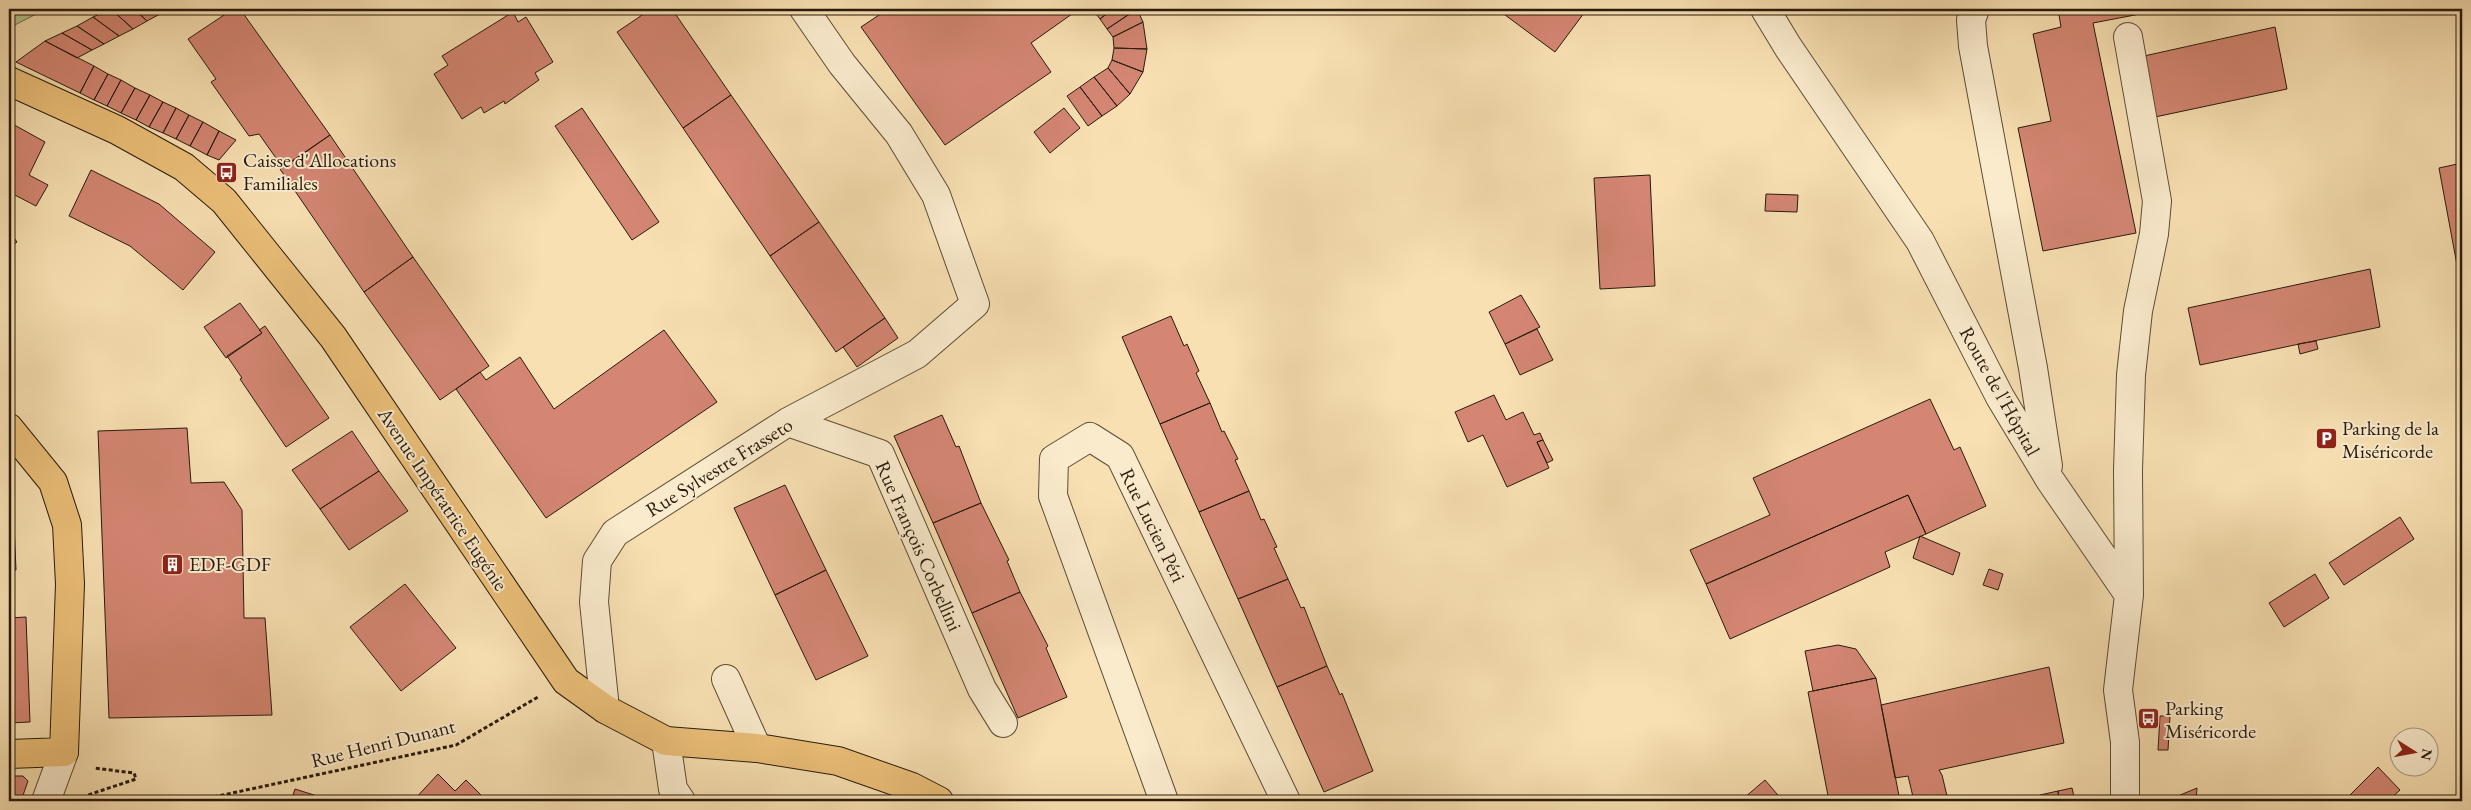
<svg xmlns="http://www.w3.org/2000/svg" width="2471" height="810" font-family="'EB Garamond',serif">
  <rect width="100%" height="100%" fill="#f8e0b2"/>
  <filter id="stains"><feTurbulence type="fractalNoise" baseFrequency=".004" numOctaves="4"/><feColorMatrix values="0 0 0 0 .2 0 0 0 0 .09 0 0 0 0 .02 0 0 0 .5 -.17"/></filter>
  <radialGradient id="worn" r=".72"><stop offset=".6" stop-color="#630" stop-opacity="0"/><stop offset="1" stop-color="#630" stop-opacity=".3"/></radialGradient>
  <!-- green -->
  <path fill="#bac38e" stroke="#716f4e" d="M9,9H46L9,28Z"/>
  <!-- building -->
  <path fill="#d48673" stroke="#281b0d" d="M111,9H134L147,21L133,29Z
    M111,9L133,29L119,36L93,17Z
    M134,9H156L160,14L147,21Z
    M233,9H240L330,135L283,168L259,134L249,136L211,82L216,79L188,39Z
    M651,9H672L731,95L683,128L617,32Z
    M888,9H1079L1031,43L1051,72L945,145L861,27Z
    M1092,9H1113L1100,19Z
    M1113,9H1137L1107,29L1100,19Z
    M1137,9L1143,22L1113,37L1107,29Z
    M1467,9H1481L1471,15Z
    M1497,9H1587L1555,52Z
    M2058,9H2166L2093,23L2136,233L2043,251L2018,128L2051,121L2033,34L2061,27Z
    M513,12L518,22L526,17L553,62L535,73L539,80L505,104L504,101L484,113L481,107L462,119L434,74L448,65L442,56Z
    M93,17L119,36L104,44L77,26Z
    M1143,22L1147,49L1114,48L1113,37Z
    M77,26L104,44L92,50L62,33Z
    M2275,27L2287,89L2155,117L2144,56Z
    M62,33L92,50L77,58L45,41Z
    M45,41L94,66L80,93L16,62Z
    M1114,48L1147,49L1143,72L1112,60Z
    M1112,60L1143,72L1130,94L1108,68Z
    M94,66L108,74L94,100L80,93Z
    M1108,68L1130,94L1117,106L1094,77Z
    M108,74L121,80L107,106L94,100Z
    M1094,77L1117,106L1102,116L1080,87Z
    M121,80L135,88L121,113L107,106Z
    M1080,87L1102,116L1088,126L1067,96Z
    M135,88L150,95L136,120L121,113Z
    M150,95L163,102L149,127L136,120Z
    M731,95L819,222L770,256L683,128Z
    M163,102L176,108L163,133L149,127Z
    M176,108L189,115L176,139L163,133Z
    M582,108L659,222L632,240L555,126Z
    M1064,108L1080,128L1050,153L1034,132Z
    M189,115L203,122L190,146L176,139Z
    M9,122L45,142L29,175L48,185L36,206L9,192Z
    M203,122L219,131L207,155L190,146Z
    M219,131L236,140L219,160L207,155Z
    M330,135L413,257L364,292L280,169Z
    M2462,163V292L2439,168Z
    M91,170L159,204L215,252L183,290L130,246L69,216Z
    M1650,175L1655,286L1600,289L1594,178Z
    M1766,194L1798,195L1797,212L1765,211Z
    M819,222L885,318L836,352L770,256Z
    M9,231L17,242L9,248Z
    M413,257L489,366L440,400L364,292Z
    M2370,269L2380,327L2200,365L2188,308Z
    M1521,295L1540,327L1505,344L1489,312Z
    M240,303L262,333L226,358L204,327Z
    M1171,316L1184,346L1187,344L1199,371L1196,373L1210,403L1160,424L1122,337Z
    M885,318L898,338L857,367L843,347Z
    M265,326L329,418L286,447L240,379L242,378L227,356L262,333L259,330Z
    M1537,329L1553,360L1520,375L1505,344Z
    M664,330L717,402L546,518L456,389L480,372L486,380L520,357L554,409Z
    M2316,341L2318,349L2300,354L2298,344Z
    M1494,395L1506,420L1523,412L1534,435L1540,433L1543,440L1537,442L1549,468L1507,487L1483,435L1468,442L1455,412Z
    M1930,399L1954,450L1960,447L1986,506L1926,534L1908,495L1706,584L1690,550L1770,515L1753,478Z
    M1210,403L1222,432L1224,431L1238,459L1235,460L1249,491L1199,512L1160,424Z
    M942,415L956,447L959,446L981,503L933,523L894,436Z
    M187,428L191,483L224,482L242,510L244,618H265L272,715L109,718L98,431Z
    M352,431L379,471L320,509L292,470Z
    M1543,440L1553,460L1547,463L1537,442Z
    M379,471L408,511L349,550L320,509Z
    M785,485L826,570L775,595L734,508Z
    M1249,491L1261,520L1264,519L1277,547L1274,548L1288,579L1238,599L1199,512Z
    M1908,495L1926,534L1885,552L1890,567L1730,639L1706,584Z
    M9,502H13L16,570L9,571Z
    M981,503L1009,560L1007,561L1020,592L972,613L933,523Z
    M2400,517L2414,539L2344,585L2329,563Z
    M1920,536L1960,553L1953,575L1913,558Z
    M1989,569L2003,574L1998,590L1983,585Z
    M826,570L868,656L816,680L775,595Z
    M2315,574L2329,598L2284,627L2269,603Z
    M1288,579L1301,608L1304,607L1327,666L1277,687L1238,599Z
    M405,584L456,648L401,691L350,627Z
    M1020,592L1048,646L1046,648L1067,697L1018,718L972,613Z
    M26,617L30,722L9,723V618Z
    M1838,645L1856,649L1876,678L1813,691L1805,651Z
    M1327,666L1340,695L1342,693L1373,771L1324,792L1277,687Z
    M2049,667L2064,743L1939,770L1942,775L1948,800L1914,801L1908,776L1895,778L1881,705Z
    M1876,678L1900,801H1829L1808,692Z
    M2160,716H2170L2168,750H2158Z
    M2378,767L2400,790L2388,801H2344Z
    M438,774L455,791L466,780L487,801H413Z
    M9,776H23L28,781L21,801H9Z
    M1765,780L1783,801H1747L1744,798Z
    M2072,788L2075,801H2059L2058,791Z
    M2197,788L2196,801H2166Z
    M295,789L317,796L315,801H291Z
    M2058,791L2059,801H2041L2040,795Z"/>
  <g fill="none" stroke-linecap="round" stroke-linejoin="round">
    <defs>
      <path id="minor" d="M1765,9L1788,47L1920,241L2000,397L2050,480L2129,595L2118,690L2125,742V801
        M1975,9L1971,20L1973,46L2033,368L2048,466
        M2128,37L2157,201L2154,234L2138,311L2131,375L2128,470L2129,595
        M788,422L880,454L982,689L1003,723
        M726,679L757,748
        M605,709L594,602L597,561L615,533L788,422L917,354L975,304L936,195L899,134L842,64L804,9
        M666,741L673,789L681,801
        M46,801L64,752
        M1164,801L1053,496L1054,459L1090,437L1120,456L1286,801"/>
      <path id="major" d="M9,81L117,130L184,167L224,201L333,337L566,681L605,709L666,741L757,748L838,761L912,787L939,801
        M9,428L53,482L67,525L70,584L64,752L9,754"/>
    </defs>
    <!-- minor casing -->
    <use href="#minor" stroke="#5c4c36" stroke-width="30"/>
    <!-- major casing -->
    <use href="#major" stroke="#281b0d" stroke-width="30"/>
    <!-- path -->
    <path stroke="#281b0d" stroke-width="3" stroke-dasharray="4 2.5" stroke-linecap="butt" d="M87,801L88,795L136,779L134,773L94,768
      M195,801L456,745L538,697"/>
    <!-- minor -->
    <use href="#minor" stroke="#faebcd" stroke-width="28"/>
    <!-- major -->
    <use href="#major" stroke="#ecc079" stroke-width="28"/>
  </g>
  <!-- icons -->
  <defs>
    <symbol id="bus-square" viewBox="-11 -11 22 22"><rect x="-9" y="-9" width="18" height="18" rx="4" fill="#8f2418" stroke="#faebcd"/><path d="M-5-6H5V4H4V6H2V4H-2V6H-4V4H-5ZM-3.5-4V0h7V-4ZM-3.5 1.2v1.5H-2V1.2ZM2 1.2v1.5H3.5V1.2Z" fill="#fff"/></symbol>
    <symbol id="parking-square" viewBox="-11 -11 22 22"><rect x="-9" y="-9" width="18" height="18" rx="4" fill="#8f2418" stroke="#faebcd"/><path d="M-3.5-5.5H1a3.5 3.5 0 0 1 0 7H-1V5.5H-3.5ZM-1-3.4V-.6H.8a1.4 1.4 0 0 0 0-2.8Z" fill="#fff"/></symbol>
    <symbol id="building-square" viewBox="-11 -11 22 22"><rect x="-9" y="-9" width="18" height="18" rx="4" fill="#8f2418" stroke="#faebcd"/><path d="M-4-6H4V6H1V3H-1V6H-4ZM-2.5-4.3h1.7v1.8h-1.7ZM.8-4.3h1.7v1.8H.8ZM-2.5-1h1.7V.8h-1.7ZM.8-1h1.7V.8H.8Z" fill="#fff"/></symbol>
  </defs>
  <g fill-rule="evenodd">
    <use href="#bus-square" x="214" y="160" width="25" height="25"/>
    <use href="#parking-square" x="2314" y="426" width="25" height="25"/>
    <use href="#building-square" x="160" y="552" width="25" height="25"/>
    <use href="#bus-square" x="2136" y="706" width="25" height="25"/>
  </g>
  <g text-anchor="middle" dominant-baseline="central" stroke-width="4" stroke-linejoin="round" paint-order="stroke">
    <!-- poi labels -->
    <g font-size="20" fill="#281b0d" stroke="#faebcd" text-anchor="start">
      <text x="243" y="160">Caisse d'Allocations<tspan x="243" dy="23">Familiales</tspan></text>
      <text x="2342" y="428">Parking de la<tspan x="2342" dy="23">Miséricorde</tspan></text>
      <text x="189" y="564">EDF-GDF</text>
      <text x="2165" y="708">Parking<tspan x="2165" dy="23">Miséricorde</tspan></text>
    </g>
    <!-- street labels -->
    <g font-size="20" fill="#281b0d" stroke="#faebcd">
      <text transform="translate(2000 391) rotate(61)">Route de l'Hôpital</text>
      <text transform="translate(719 467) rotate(-32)">Rue Sylvestre Frasseto</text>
      <text transform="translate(443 499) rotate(56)">Avenue Impératrice Eugénie</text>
      <text transform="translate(1153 525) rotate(64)">Rue Lucien Péri</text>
      <text transform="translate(919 546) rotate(66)">Rue François Corbellini</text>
      <text transform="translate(383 743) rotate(-14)">Rue Henri Dunant</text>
    </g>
  </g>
  <!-- margin -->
  <rect width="2471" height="810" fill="none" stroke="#f8e0b2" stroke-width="30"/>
  <rect x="10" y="10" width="2451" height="790" fill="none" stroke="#281b0d" stroke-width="2.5"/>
  <rect x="15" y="15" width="2441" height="780" fill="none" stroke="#281b0d"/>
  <!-- north arrow -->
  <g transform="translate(2414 752) rotate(101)"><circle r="24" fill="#faebcd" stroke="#a69880"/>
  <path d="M0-4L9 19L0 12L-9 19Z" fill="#8f2418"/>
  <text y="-8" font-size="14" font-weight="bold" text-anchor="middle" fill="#281b0d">N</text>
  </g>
  <rect width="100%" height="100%" filter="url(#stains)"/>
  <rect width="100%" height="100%" fill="url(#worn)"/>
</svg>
